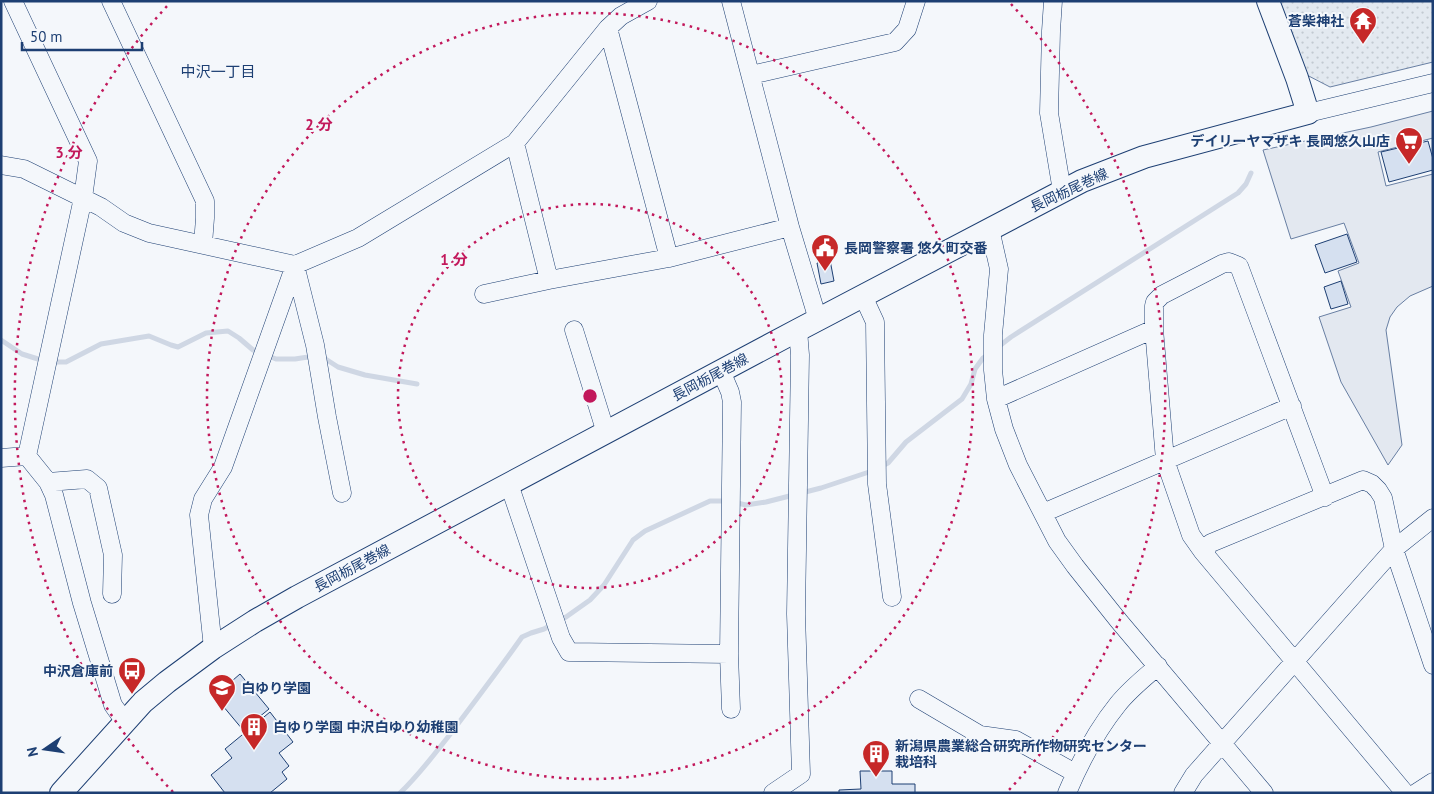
<svg xmlns="http://www.w3.org/2000/svg" width="1434" height="794" font-family="'PT Sans','Noto Sans JP',sans-serif">
  <defs>
    <pattern id="park-dots" width="8" height="8" patternUnits="userSpaceOnUse" patternTransform="scale(1.25)"><rect width="8" height="8" fill="#e3e9f0"/><path d="M2 2h.1M6 6h.1" fill="none" stroke="#c2c9d1" stroke-width="1.8" stroke-linecap="round"/></pattern>
  </defs>
  <rect width="100%" height="100%" fill="#f4f7fb"/>
  <!-- park -->
  <path fill="url(#park-dots)" stroke="#687fa3" d="M1276,1H1433V62L1330,87L1301,72Z"/>
  <!-- parking -->
  <path fill="#e3e8f0" stroke="#687fa3" d="M1433,111V138L1378,152L1386,186L1433,174V286L1410,296L1397,307L1390,317L1386,330L1402,445L1388,465L1341,382L1319,317L1351,307L1338,271L1359,263L1344,223L1291,239L1263,150L1371,127Z"/>
  <g fill="none" stroke-linecap="round" stroke-linejoin="round">
    <!-- stream -->
    <path stroke="#cfd7e4" stroke-width="5" d="M1,340L22,354L38,359L55,362H66L101,344L149,336L171,345L178,347L206,333L228,331L239,338L253,350L276,359H295L308,357L324,358L338,367L365,375L417,384
      M998,347L1011,337L1238,193L1246,184L1251,173
      M880,467L888,463L906,442L962,399L971,384L975,369L983,358L989,354
      M400,793C418,776 433,756 448,737C473,704 498,671 522,637L531,633L544,629L566,617L590,600L604,585L633,540L645,531L710,501H728L746,505L766,502L821,488L872,471"/>
  </g>
  <!-- building -->
  <path fill="#d5e0f0" stroke="#1d3f73" d="M1428,141L1433,159V170L1389,182L1381,152Z
    M1347,234L1357,262L1325,273L1315,245Z
    M830,260L834,281L821,284L817,263Z
    M1341,281L1348,304L1331,309L1324,287Z
    M240,674L269,709L243,730L213,694V687L217,684L225,687Z
    M270,712L293,742L279,753L289,766L282,772L287,779L270,793H225L211,775L232,758L225,749Z
    M860,771H892V784H915V793H839V790L861,789Z"/>
  <g fill="none" stroke-linecap="round" stroke-linejoin="round">
    <defs>
      <path id="minor" d="M13,1L88,161L83,198L27,456
        M111,1L205,201V218L203,244
        M731,1L790,227L818,320
        M1053,1L1051,31L1049,113L1062,191
        M608,28L669,258
        M751,75L895,42L907,29L916,1
        M1308,113L1433,83
        M515,143L549,280L669,258L790,227
        M1,165L24,169L101,207L124,223L149,233L295,265L315,345L327,417L342,493
        M990,229L999,269L993,335V370L996,399L1004,429L1018,465L1057,541L1075,566L1118,620L1264,793
        M484,294L549,280
        M863,296L875,322L877,484L892,597
        M574,330L606,433
        M721,371L730,392L732,402L729,654L731,709
        M996,399L1154,329
        M27,456L48,482L54,495L82,603L113,705L125,722
        M1,458L27,456
        M48,482L87,479L98,488L113,555L112,594
        M509,484L561,638L569,652L729,654
        M1325,497L1239,266L1229,262L1222,264L1162,295L1155,302L1154,306V329L1165,460L1191,535L1203,552L1405,793
        M1043,513L1292,406
        M1203,552L1211,543L1363,480L1372,484L1378,490L1383,498L1394,549L1433,665
        M213,648L199,515L203,499L223,467L295,265L358,238L515,143L608,28L621,16L648,1
        M919,699L980,735L1016,740L1075,773
        M773,793L801,774L796,614L800,355L798,330
        M1067,793C1080,762 1097,730 1118,704C1129,690 1144,678 1158,666
        M1183,793L1194,775L1394,549L1433,518
        M1416,793L1433,782"/>
      <path id="major" d="M61,793L143,702L167,682L213,648L255,621L297,597L798,330L1082,181L1144,157L1308,113L1297,78L1268,1"/>
    </defs>
    <!-- minor casing -->
    <use href="#minor" stroke="#1d3f73" stroke-width="19"/>
    <!-- major casing -->
    <use href="#major" stroke="#1d3f73" stroke-width="24"/>
    <!-- minor -->
    <use href="#minor" stroke="#f4f7fb" stroke-width="18"/>
    <!-- major -->
    <use href="#major" stroke="#f4f7fb" stroke-width="22"/>
  </g>
  <!-- distance rings -->
  <g fill="none" stroke="#c2185b" stroke-width="2.5" stroke-dasharray="2.5 5">
    <circle cx="590" cy="396" r="192"/>
    <circle cx="590" cy="396" r="383"/>
    <path d="M173 792A575 575 0 0 1 169 4M1011 4A575 575 0 0 1 1007 792"/>
  </g>
  <!-- icons -->
  <defs>
    <symbol id="temple-pin" viewBox="-11 -11 22 30"><path d="M0 17L-7.5 6A9.5 9.5 0 1 1 7.5 6Z" fill="#c62828" stroke="#f4f7fb"/><path d="M0-6L5-2H3V0L6.5 2.5H4V6H1.5V3h-3V6H-4V2.5H-6.5L-3 0V-2H-5Z" fill="#fff"/></symbol>
    <symbol id="supermarket-pin" viewBox="-11 -11 22 30"><path d="M0 17L-7.5 6A9.5 9.5 0 1 1 7.5 6Z" fill="#c62828" stroke="#f4f7fb"/><path d="M-6-5.5h2.5l.6 2H6L4.5 2H-2.5L-4.4-4H-6ZM-1.5 3.2a1.3 1.3 0 1 0 .1 0ZM3 3.2a1.3 1.3 0 1 0 .1 0Z" fill="#fff"/></symbol>
    <symbol id="civic-pin" viewBox="-11 -11 22 30"><path d="M0 17L-7.5 6A9.5 9.5 0 1 1 7.5 6Z" fill="#c62828" stroke="#f4f7fb"/><path d="M-.6-6.5H3V-4.5H.6V-3L4-1V1h2V6H-6V1h2V-1L-.6-3ZM-1.2 2.5V6h2.4V2.5Z" fill="#fff"/></symbol>
    <symbol id="bus-pin" viewBox="-11 -11 22 30"><path d="M0 17L-7.5 6A9.5 9.5 0 1 1 7.5 6Z" fill="#c62828" stroke="#f4f7fb"/><path d="M-5-6H5V4H4V6H2V4H-2V6H-4V4H-5ZM-3.5-4V0h7V-4ZM-3.5 1.2v1.5H-2V1.2ZM2 1.2v1.5H3.5V1.2Z" fill="#fff"/></symbol>
    <symbol id="school-pin" viewBox="-11 -11 22 30"><path d="M0 17L-7.5 6A9.5 9.5 0 1 1 7.5 6Z" fill="#c62828" stroke="#f4f7fb"/><path d="M0-5L7-2L0 1L-7-2ZM-4 1L0 2.5L4 1V4Q0 6-4 4Z" fill="#fff"/></symbol>
    <symbol id="building-pin" viewBox="-11 -11 22 30"><path d="M0 17L-7.5 6A9.5 9.5 0 1 1 7.5 6Z" fill="#c62828" stroke="#f4f7fb"/><path d="M-4-6H4V6H1V3H-1V6H-4ZM-2.5-4.3h1.7v1.8h-1.7ZM.8-4.3h1.7v1.8H.8ZM-2.5-1h1.7V.8h-1.7ZM.8-1h1.7V.8H.8Z" fill="#fff"/></symbol>
  </defs>
  <g fill-rule="evenodd">
    <use href="#temple-pin" x="1347" y="5" width="32" height="43"/>
    <use href="#supermarket-pin" x="1393" y="125" width="32" height="43"/>
    <use href="#civic-pin" x="809" y="232" width="32" height="43"/>
    <use href="#bus-pin" x="116" y="655" width="32" height="43"/>
    <use href="#school-pin" x="206" y="672" width="32" height="43"/>
    <use href="#building-pin" x="238" y="711" width="32" height="43"/>
    <use href="#building-pin" x="860" y="738" width="32" height="43"/>
  </g>
  <g text-anchor="middle" dominant-baseline="central" stroke-width="4" stroke-linejoin="round" paint-order="stroke">
    <!-- poi labels -->
    <g font-size="14" font-weight="bold" fill="#1d3f73" stroke="#f4f7fb" text-anchor="start">
      <text x="1344" y="21" text-anchor="end">蒼柴神社</text>
      <text x="1390" y="141" text-anchor="end">デイリーヤマザキ 長岡悠久山店</text>
      <text x="844" y="248">長岡警察署 悠久町交番</text>
      <text x="113" y="671" text-anchor="end">中沢倉庫前</text>
      <text x="241" y="688">白ゆり学園</text>
      <text x="273" y="727">白ゆり学園 中沢白ゆり幼稚園</text>
      <text x="895" y="746">新潟県農業総合研究所作物研究センター<tspan x="895" dy="16">栽培科</tspan></text>
    </g>
    <!-- street labels -->
    <g font-size="14" fill="#1d3f73" stroke="#f4f7fb">
      <text transform="translate(1069 190) rotate(-25)">長岡栃尾巻線</text>
      <text transform="translate(710 377) rotate(-28)">長岡栃尾巻線</text>
      <text transform="translate(352 568) rotate(-28)">長岡栃尾巻線</text>
    </g>
    <!-- neighbourhood labels -->
    <g font-size="15" fill="#1d3f73" stroke="#f4f7fb">
      <text x="218" y="71">中沢一丁目</text>
    </g>
  </g>
  <circle cx="590" cy="396" r="8" fill="#c2185b" stroke="#f4f7fb" stroke-width="2.5"/>
  <g font-size="15" text-anchor="middle" font-weight="bold" fill="#c2185b" stroke="#f4f7fb" stroke-width="4" stroke-linejoin="round" paint-order="stroke">
    <text x="319" y="130">2 分</text>
    <text x="69" y="158">3 分</text>
    <text x="454" y="265">1 分</text>
  </g>
  <!-- border -->
  <rect width="1434" height="794" fill="none" stroke="#1d3f73" stroke-width="5"/>
  <!-- north arrow -->
  <g transform="translate(45 749) rotate(257)" stroke="#f4f7fb" stroke-width="4" paint-order="stroke">
  <path d="M0-4L9 19L0 12L-9 19Z" fill="#1d3f73"/>
  <text y="-8" font-size="14" font-weight="bold" text-anchor="middle" fill="#1d3f73">N</text>
  </g>
  <!-- scale -->
  <path d="M22 42v8h120v-8" fill="none" stroke="#1d3f73" stroke-width="2.5"/>
  <text x="30" y="42" font-size="15" fill="#1d3f73" stroke="#f4f7fb" stroke-width="4" paint-order="stroke">50 m</text>
</svg>
